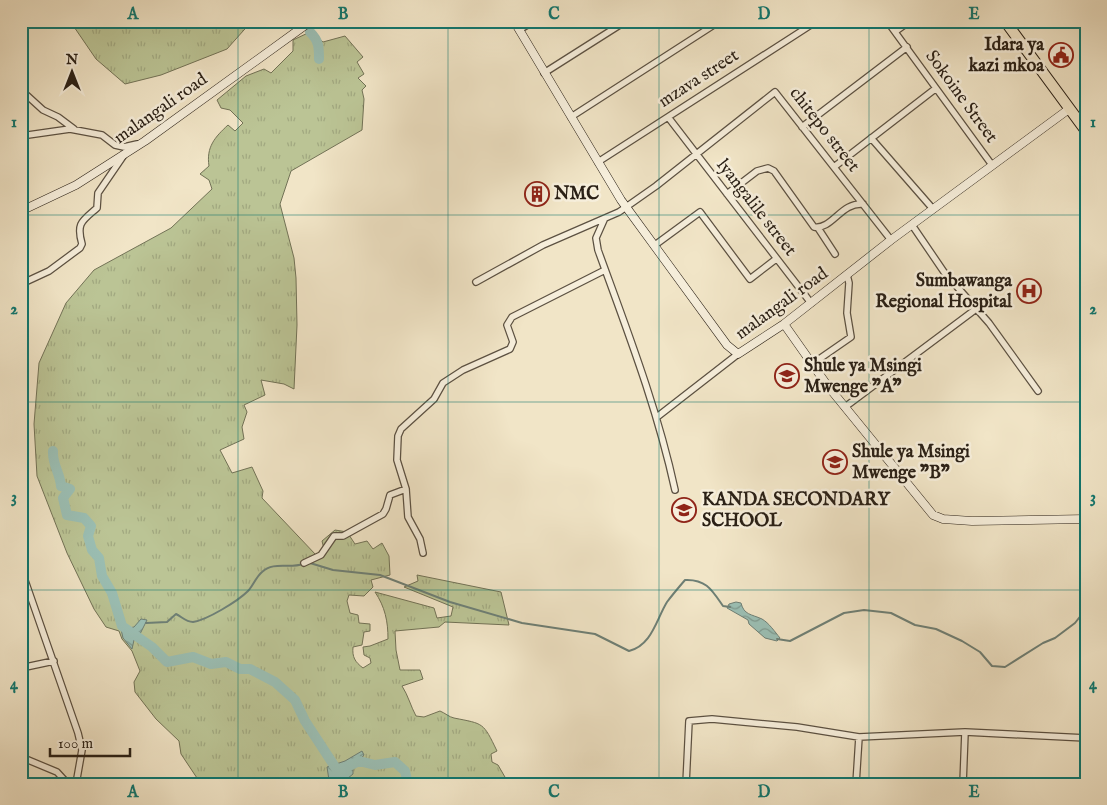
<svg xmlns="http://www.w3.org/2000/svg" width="1107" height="805" font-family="'IM FELL English',serif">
  <defs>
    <pattern id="grass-tufts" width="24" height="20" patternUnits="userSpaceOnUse" patternTransform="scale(1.25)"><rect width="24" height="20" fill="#bbc495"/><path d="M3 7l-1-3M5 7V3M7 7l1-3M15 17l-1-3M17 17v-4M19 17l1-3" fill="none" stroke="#a1a880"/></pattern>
    <pattern id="water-waves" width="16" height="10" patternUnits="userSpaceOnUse" patternTransform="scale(1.25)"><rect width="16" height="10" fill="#9bbfb4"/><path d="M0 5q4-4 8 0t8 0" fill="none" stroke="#7f9b91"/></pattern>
  </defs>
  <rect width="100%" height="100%" fill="#f1e5c7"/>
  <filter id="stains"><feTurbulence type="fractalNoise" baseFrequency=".004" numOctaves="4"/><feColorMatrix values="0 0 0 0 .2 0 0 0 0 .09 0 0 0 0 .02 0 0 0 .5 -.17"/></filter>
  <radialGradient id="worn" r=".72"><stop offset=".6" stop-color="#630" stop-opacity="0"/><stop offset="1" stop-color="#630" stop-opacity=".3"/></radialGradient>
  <!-- grass -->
  <path fill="url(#grass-tufts)" stroke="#727256" d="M70,21H252L227,49L161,75L125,84L96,59Z
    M310,32L323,42L345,36L363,57L357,62L364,74L358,78L366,86L362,90L364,99L362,130L291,171L280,204L294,258L296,278L297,325L294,389L284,384L261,380L265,395L244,405L247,412L242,427L244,439L220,450L232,473L252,467L263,491L262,498L316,555L324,549L322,541L335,530L347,532L355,544L367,541L373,549L382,543L389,556L390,575L371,580L373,587L364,596L349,595L347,601L350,613L358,615L359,623L370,624V631L364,632L362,645L353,647C352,657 355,662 363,668L371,663L370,658L364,655L363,647L370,646L388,639C388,621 385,607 375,592L434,608L437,618L451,616L453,607L404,587L418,581L417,575L501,592L509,625L445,622L439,627L395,631L396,650L400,670H420L423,679L402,686C408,695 411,707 416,716L424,717L440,711C445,713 449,717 454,718C484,724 483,722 497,751L491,754L492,762L498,765L509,784H201L181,754L179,741L156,719L135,692L134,682L140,671L132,651L122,639L119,631L106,627L94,609L67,553L37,476L34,424L39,363L66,303L94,270L171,228L212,189L209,180L200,174L209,166C206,147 215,137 228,125L235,131L243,123L230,110L221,108L217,100L246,76L264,69L271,73L293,51V40Z"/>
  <!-- water -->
  <path fill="url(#water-waves)" stroke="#6e7f75" d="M736,602L741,603C744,615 751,614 762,619C769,623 775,632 780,638L777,641L765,638L749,624L748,620L727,608L729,604Z
    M122,619L129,628L134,627L141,619L147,620L138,638L134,640L132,649L123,638L119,620Z
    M362,751L364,755L353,767V774L342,783L329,780L327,767L345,761Z"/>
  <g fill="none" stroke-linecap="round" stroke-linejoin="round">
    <!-- stream -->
    <path stroke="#6e7f75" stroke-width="2" d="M310,563L333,570L380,575L450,602L522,623L595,634L629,651C652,645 656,620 667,602C673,594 679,587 685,580C706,579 712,590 723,606L730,607
      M146,623L167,622L176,614C182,617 186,622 193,622C207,620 238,601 248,591C253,586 256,577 262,572C274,561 289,569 303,564
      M777,639L790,641L844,613L864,610L891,613L915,625L936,629L962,641L980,652L992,666L1005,667L1043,643L1055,638L1075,623L1086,609
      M325,784L330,779"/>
    <!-- river -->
    <path stroke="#9bbfb4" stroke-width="10" d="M310,32C319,41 319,47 319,59
      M53,451C52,464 60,473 61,486L70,489L63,498L67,515L84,518L91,526L88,536L92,550L99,558L102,576L112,593L122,626L152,647L167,662L193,657L211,664L226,662L240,669H250L275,682L295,700L305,721L337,770L345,768L359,761L375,765L395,762L405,771L408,784"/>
    <defs>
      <path id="street" d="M887,21L992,165
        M519,30L534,21
        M896,31L910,21
        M544,73L626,21
        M21,90L43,110L58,117L74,129
        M571,117L720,21
        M668,117L811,303
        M802,127L907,47
        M21,136L70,129L102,135L115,145L124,147L137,144
        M871,138L933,209
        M598,162L817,21
        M834,167L935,89
        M727,194L757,171L768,168L774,171L814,227C832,230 841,202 863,204
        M604,220L596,238L598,250C627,330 657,407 675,490
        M912,225L944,272L989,323L1038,391
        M818,228L835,254
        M655,245L700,212L750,279L776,259
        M476,282L543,245L619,212L656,186L775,92L891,240
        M21,284L49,271L80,248L82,244C76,223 82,221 97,208L98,193L124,155
        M812,364L851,337L847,313L849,283L847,275
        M845,407L976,309
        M657,417L738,354
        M423,553L420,539L408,517L406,489L397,460L398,436L401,429L434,399L443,383L463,370L510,349L513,342L507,325L512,317L605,270
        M304,563L321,555L334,536H343L383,514L386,509L390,495L406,489
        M21,569L78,733L82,750L76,784
        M21,668L54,661
        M21,757L57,772L68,784
        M686,784L689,721L712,719L797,727L859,737L965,732L1086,738
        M856,784L859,737
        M963,784L965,732"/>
      <path id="secondary" d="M514,21L621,200L727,345L738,354L784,324L891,240L1069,109
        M21,211L76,185L145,141L311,21
        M784,324L827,385L933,515L943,519L972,521L1086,519"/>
      <path id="highway" d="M1005,21L1086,131"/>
    </defs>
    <!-- street casing -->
    <use href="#street" stroke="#5c5142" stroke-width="8"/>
    <!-- secondary casing -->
    <use href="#secondary" stroke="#2a2016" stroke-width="9"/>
    <!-- highway casing -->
    <use href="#highway" stroke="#2a2016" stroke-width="12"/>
    <!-- street -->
    <use href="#street" stroke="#f6eedb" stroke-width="5.5"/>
    <!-- secondary -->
    <use href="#secondary" stroke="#f6eedb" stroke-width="8"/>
    <!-- highway -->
    <use href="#highway" stroke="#f1e5c7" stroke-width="10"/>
  </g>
  <!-- grid -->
  <path fill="none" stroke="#0f766e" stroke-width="1" stroke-opacity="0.55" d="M238,21V784M448,21V784M659,21V784M869,21V784M21,215H1086M21,402H1086M21,590H1086"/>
  <!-- icons -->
  <defs>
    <symbol id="civic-ring" viewBox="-11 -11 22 22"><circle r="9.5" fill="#f6eedb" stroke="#8f2418" stroke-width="1.5"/><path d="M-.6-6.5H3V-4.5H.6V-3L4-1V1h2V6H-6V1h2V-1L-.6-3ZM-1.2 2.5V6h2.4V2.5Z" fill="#8f2418"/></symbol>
    <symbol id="building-ring" viewBox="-11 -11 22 22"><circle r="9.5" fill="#f6eedb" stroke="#8f2418" stroke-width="1.5"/><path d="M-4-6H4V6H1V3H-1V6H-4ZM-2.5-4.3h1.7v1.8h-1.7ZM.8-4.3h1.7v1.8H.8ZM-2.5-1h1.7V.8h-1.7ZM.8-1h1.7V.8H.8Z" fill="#8f2418"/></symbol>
    <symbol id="hospital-ring" viewBox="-11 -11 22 22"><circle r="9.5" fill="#f6eedb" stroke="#8f2418" stroke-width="1.5"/><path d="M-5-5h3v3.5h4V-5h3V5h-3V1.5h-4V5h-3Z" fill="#8f2418"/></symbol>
    <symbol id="school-ring" viewBox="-11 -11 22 22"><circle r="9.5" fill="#f6eedb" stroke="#8f2418" stroke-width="1.5"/><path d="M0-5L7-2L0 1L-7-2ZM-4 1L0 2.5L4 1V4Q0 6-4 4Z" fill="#8f2418"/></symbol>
  </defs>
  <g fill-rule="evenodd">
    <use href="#civic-ring" x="1047" y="41" width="28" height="28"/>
    <use href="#building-ring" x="523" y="180" width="28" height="28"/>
    <use href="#hospital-ring" x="1015" y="277" width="28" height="28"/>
    <use href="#school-ring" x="773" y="362" width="28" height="28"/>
    <use href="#school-ring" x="821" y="448" width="28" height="28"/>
    <use href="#school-ring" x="670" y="496" width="28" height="28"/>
  </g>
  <g text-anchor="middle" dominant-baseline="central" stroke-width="5" stroke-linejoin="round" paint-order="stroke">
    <!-- poi labels -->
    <g font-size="18" font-weight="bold" fill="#2a2016" stroke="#f6eedb" text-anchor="start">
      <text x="1044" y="45" text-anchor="end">Idara ya<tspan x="1044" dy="21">kazi mkoa</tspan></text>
      <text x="554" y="194">NMC</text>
      <text x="1012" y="281" text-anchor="end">Sumbawanga<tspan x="1012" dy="21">Regional Hospital</tspan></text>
      <text x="804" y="366">Shule ya Msingi<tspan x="804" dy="21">Mwenge "A"</tspan></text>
      <text x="852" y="452">Shule ya Msingi<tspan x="852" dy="21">Mwenge "B"</tspan></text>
      <text x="702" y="500">KANDA SECONDARY<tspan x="702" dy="21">SCHOOL</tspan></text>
    </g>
    <!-- street labels -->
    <g font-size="18" fill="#2a2016" stroke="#f6eedb">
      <text transform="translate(699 79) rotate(-33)">mzava street</text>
      <text transform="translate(961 97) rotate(54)">Sokoine Street</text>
      <text transform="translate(161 109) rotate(-35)">malangali road</text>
      <text transform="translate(824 130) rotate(52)">chitepo street</text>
      <text transform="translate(756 208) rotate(52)">lyangalile street</text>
      <text transform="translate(782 304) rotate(-36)">malangali road</text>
    </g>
  </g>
  <!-- margin -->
  <rect width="1107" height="805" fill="none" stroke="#f1e5c7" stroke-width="55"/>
  <!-- north arrow -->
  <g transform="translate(72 72)" stroke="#f6eedb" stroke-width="4" paint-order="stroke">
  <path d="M0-4L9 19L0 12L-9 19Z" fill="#2a2016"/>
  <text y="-8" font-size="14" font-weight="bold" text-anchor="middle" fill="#2a2016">N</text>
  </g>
  <!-- scale -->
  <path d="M50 748v8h80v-8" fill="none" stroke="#2a2016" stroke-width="2.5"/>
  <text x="58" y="748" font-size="15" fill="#2a2016" stroke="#f6eedb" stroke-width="4" paint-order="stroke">100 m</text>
  <rect x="28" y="28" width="1052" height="750" fill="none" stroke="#0f766e" stroke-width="2"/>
  <g font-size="16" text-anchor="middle" font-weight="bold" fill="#0f766e">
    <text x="133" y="19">A</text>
    <text x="343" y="19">B</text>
    <text x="554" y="19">C</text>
    <text x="764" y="19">D</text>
    <text x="974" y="19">E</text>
    <text x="14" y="127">1</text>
    <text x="1093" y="127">1</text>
    <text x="14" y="314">2</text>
    <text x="1093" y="314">2</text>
    <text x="14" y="502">3</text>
    <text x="1093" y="502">3</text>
    <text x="14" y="689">4</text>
    <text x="1093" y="689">4</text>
    <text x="133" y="797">A</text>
    <text x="343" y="797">B</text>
    <text x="554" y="797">C</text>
    <text x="764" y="797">D</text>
    <text x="974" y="797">E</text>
  </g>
  <rect width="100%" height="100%" filter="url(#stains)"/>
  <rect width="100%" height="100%" fill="url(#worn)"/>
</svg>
